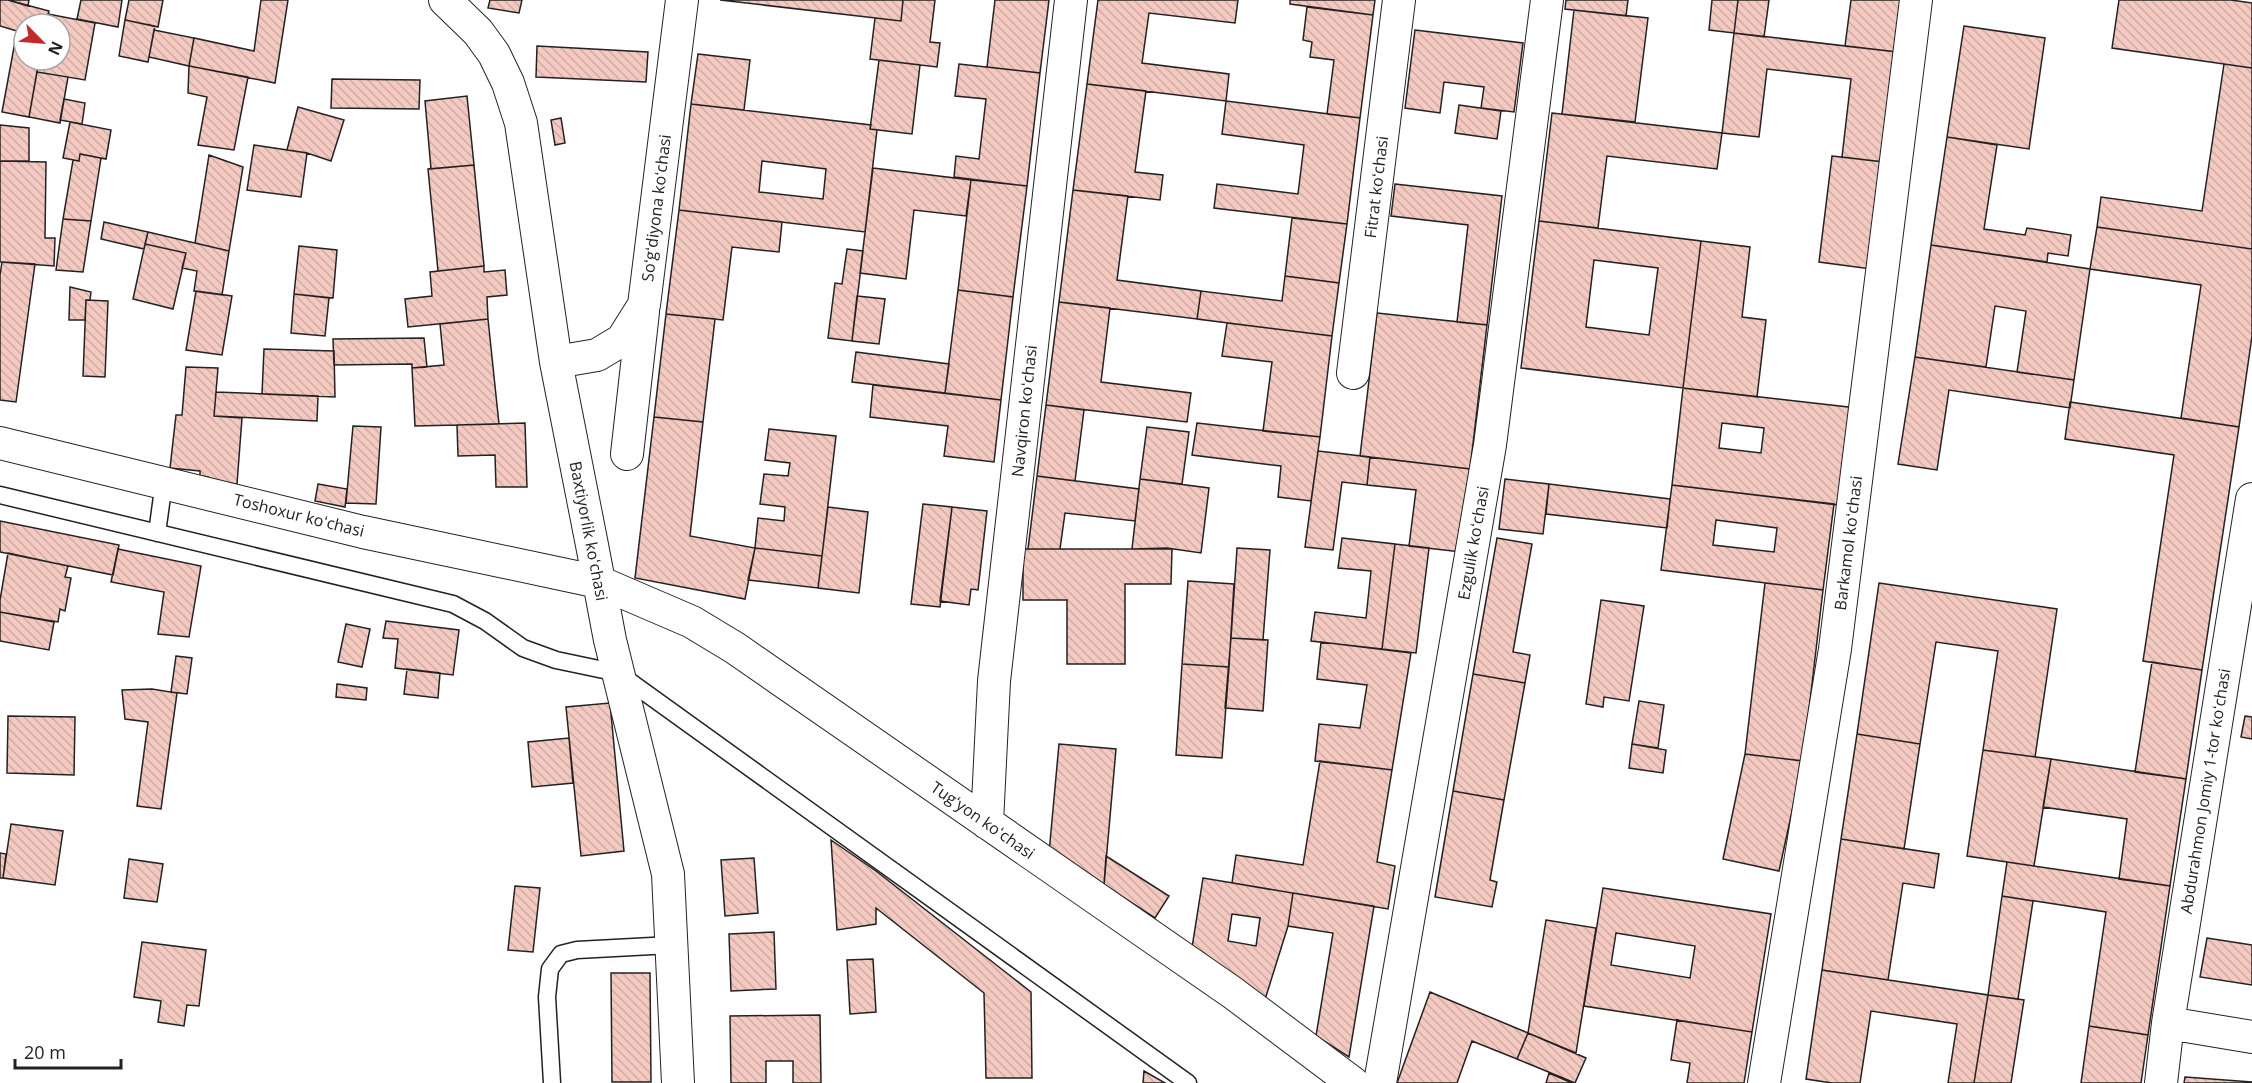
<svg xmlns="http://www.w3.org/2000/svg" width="2252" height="1083" font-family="'Open Sans',sans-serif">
  <defs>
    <pattern id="building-back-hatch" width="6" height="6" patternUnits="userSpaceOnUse" patternTransform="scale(1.5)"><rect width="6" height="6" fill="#f3c9c0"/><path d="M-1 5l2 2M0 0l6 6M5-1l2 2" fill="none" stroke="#d0aca5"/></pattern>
  </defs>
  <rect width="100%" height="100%" fill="#fff"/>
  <!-- building -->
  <path fill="url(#building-back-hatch)" stroke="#222" stroke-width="1.5" fill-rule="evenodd" d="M0,0H8L49,11L46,24H24V60H39L29,117L2,112L17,31L0,26Z
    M8,0H29L28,6Z
    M81,0H122L118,27L77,19Z
    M129,0H163L158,27L125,20Z
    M261,0H288L275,83L189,66L194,38L254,51Z
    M490,0H522L519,13L488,8Z
    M720,0H903L901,21Z
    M903,0H935L930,42L940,43L937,67L870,59L875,18L901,21Z
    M995,0H1049L1040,73L987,67Z
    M1098,0H1238L1235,23L1149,13L1142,63L1229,74L1226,101L1087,84Z
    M1290,0H1375L1373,15L1290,4Z
    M1566,0H1628L1626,16L1565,9Z
    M1712,0H1738L1734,33L1709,30Z
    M1738,0H1769L1764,37L1734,33Z
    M1851,0H1903L1897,52L1845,46Z
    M2119,0H2231L2252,3V68L2112,48Z
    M1307,7L1373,15L1360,118L1327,114L1334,60L1310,57L1312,42L1303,40Z
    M1574,10L1648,18L1635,122L1562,114Z
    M48,14L95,23L85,80L37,72L39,60H60V24H46Z
    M125,20L155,26L148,62L119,56Z
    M1964,26L2045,38L2029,149L1947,137Z
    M154,30L194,38L189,66L149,57Z
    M1415,30L1523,43L1514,112L1481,108L1484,87L1444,82L1440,113L1405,108Z
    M1734,33L1897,52L1884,162L1842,157L1851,79L1767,69L1759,137L1722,133Z
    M537,46L648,52L646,82L536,77Z
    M698,54L750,60L744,110L691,104Z
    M879,60L920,65L912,134L870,129Z
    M959,64L1040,73L1027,186L954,177L956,156L979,159L986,99L955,96Z
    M2224,64L2252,68V249L2097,227L2101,197L2202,211Z
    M189,66L248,77L234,150L198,145L207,97L188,93Z
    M37,72L68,77L60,123L29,117Z
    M332,79L420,80L419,109L331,108Z
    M1087,84L1146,91L1135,172L1163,175L1160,200L1073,190Z
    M467,96L474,165L431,169L425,101Z
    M64,99L85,103L82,124L60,120Z
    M1226,101L1360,118L1347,224L1214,208L1217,184L1298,194L1304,145L1222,134Z
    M691,104L871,125L870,129L877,130L865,232L679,210ZM762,161L826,169L823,199L759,192Z
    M1459,105L1501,111L1497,139L1455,133Z
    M298,107L344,120L331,161L307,153L287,150Z
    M1552,113L1722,133L1717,169L1607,156L1598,228L1539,221Z
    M561,118L565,143L555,145L551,120Z
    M70,122L111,130L106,159L80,154L79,161L63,158Z
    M0,125L29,128V161H0Z
    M1947,137L1997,145L1984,229L2025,235L2027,228L2071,235L2068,256L2048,253L2047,262L1931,245Z
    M254,145L307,153L301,197L247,190Z
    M80,154L101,158L91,221L63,219L73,160L79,161Z
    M209,155L243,167L229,251L195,243Z
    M1832,156L1884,162L1871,269L1819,262Z
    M0,161L46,162L45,238H55L54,266L0,262Z
    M474,165L484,266L438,271L428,169Z
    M873,168L971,180L966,216L914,210L906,279L860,273Z
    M971,180L1027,186L1013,297L958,290Z
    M1395,184L1502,196L1487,325L1457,322L1468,225L1391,216Z
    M1073,190L1128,196L1117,280L1201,291L1197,319L1059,302Z
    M679,210L782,222L779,252L732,247L723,320L666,314Z
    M1292,218L1347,224L1339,283L1285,276Z
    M63,219L91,221L83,272L56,270Z
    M1539,221L1701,241L1683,388L1521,368ZM1594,260L1658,268L1649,335L1586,327Z
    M104,222L148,232L144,249L101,239Z
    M2097,227L2252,249V336L2239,427L2181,418L2201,285L2090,269Z
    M148,232L229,251L222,295L194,291L197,271L182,268L186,253L145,244Z
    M1701,241L1750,247L1742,317L1766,320L1757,397L1683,388Z
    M145,244L186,253L173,309L133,299Z
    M1931,245L2090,269L2074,380L2017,372L2026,311L1995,306L1986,367L1915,357Z
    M299,246L337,250L333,298L294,294Z
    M847,249L863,251L852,341L828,338L835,283L842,284Z
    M2,262L35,264L16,402L0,400V275Z
    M484,266V272L505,270L507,295L487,297L488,319L408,327L405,299L432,296L430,272Z
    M1285,276L1339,283L1332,336L1197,319L1201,291L1282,301Z
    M70,287L91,292L90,300H86L85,320H69Z
    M958,290L1013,297L1001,400L945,393Z
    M196,291L232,296L222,355L186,350Z
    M294,294L329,298L325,336L291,333Z
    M857,296L885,299L879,344L852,341Z
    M86,300L108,301L105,377L83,376Z
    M1059,302L1110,308L1101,382L1191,393L1187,422L1046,405Z
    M1377,313L1487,325L1470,469L1360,456Z
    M666,314L715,319L703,422L654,417Z
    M488,319L499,424L415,426L412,368L444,365L440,324Z
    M1227,323L1332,336L1320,437L1263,431L1272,362L1222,356Z
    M424,338L427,367L412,368V364L334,365L333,339Z
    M264,349L334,351L335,397L262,394Z
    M856,352L949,364L945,393L852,382Z
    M1915,357L2074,380L2070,408L1949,390L1937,470L1898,464Z
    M186,367L218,368L214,416L242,418L237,484L208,481V477L200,476V471L170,468L176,415H182Z
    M873,385L1001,400L994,462L944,456L948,426L870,417Z
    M1683,388L1857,408L1845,506L1672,485ZM1722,423L1764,428L1761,453L1719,448Z
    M216,392L318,396L317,421L214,416Z
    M2070,402L2239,427L2202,670L2143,661L2174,455L2065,439Z
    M1046,405L1084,410L1075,481L1037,476Z
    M654,417L703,422L690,536L755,548L745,599L635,578Z
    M525,423L527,487H496L495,455L458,456L457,425Z
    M1197,423L1320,437L1311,501L1278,497L1281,466L1192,455Z
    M353,426L381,427L376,504L346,503Z
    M1147,427L1189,432L1182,484L1140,479Z
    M769,429L836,436L822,556L755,548L758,518L784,521L785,507L760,504L764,474L788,476L790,463L765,460Z
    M1318,451L1370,457L1367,485L1342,482L1333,550L1305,547Z
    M1370,457L1470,469L1461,552L1409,546L1416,490L1367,485Z
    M1037,476L1139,489L1135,521L1065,513L1060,549H1028Z
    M1140,479L1209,488L1201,553L1167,548L1132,549Z
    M1505,479L1549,484L1543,534L1499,529Z
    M318,484L347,489L345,507L315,501Z
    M1549,484L1670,499L1667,528L1546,514Z
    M1672,485L1834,504L1823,590L1661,570ZM1716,520L1777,528L1774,552L1713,545Z
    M923,504L952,507L940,607L911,604Z
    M828,507L868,512L859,593L818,588Z
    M952,507L987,511L978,590L971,589L969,605L940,601Z
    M0,521L119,545L113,575L0,552Z
    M1342,538L1395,544L1382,649L1311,641L1315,612L1366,618L1371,571L1338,568Z
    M1497,538L1532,544L1513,652L1530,655L1525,683L1473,674Z
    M1395,544L1429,548L1416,653L1382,649Z
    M755,548L822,556L818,588L748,580Z
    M1237,548L1270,550L1263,640L1231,638Z
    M118,549L201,566L189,637L158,634L164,592L111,582Z
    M1023,549H1172L1171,584H1125V664H1067V600H1023Z
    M8,553L68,566L65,577L71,578L65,611L60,609L58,622L0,612V600Z
    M1188,581L1234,584L1229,667L1182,664Z
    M1765,583L1823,590L1803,761L1745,754Z
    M1879,583L2057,609L2035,757L1983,750L1998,651L1936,642L1920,744L1857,734Z
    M1601,600L1644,606L1629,701L1604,697L1603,707L1586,704Z
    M0,612L54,622L49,650L0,641Z
    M386,621L459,630L453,675L395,668L398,639L383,638Z
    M346,624L370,629L362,667L338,662Z
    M1231,638L1268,640L1263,711L1225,708Z
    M1321,642L1411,653L1392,770L1315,761L1319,724L1360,728L1367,685L1317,679Z
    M176,656L192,658L187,694L171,692Z
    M2152,662L2202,670L2186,779L2135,772Z
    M1182,664L1229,667L1222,758L1176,755Z
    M407,669L440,673L438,698L404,694Z
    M1473,674L1525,683L1504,800L1453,791Z
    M337,684L367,688L366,700L336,697Z
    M152,689L177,693L161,809L137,806L148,722L125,719L122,690Z
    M1639,701L1664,705L1658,748L1632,744Z
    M610,703L624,851L581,856L566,707Z
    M8,716L75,717L74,775L7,773Z
    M2245,716L2252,717V739L2241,737Z
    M1857,734L1920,744L1904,849L1841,839Z
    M569,738L573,783L532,787L528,742Z
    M1059,744L1116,749L1104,885L1049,853Z
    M1632,744L1666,750L1663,773L1629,768Z
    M1983,750L2051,759L2034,866L1967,856Z
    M1745,754L1803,761L1779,871L1723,859Z
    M2051,759L2186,779L2170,886L2119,879L2127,819L2043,807Z
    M1320,761L1392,770L1377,862L1395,866L1388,909L1232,883L1236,855L1303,865Z
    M1453,791L1504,800L1490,880L1497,882L1492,907L1435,897Z
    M11,824L63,831L55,885L3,878Z
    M1841,839L1939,854L1934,888L1903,883L1888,980L1822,970Z
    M831,840L876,871L1031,992L1032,1078H986L984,993L876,908V924L837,930Z
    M0,853L6,854L3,878H0Z
    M1106,856L1169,896L1155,918L1104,885Z
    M754,858L758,913L725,916L721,860Z
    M129,859L163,864L157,902L124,898Z
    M2007,862L2170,886L2148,1035L2089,1026L2106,912L2002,896Z
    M1203,878L1293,893L1288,926L1263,1006L1191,954ZM1232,914L1260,918L1256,946L1228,941Z
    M515,886L540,888L533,952L508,950Z
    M1603,888L1771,914L1752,1032L1584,1006ZM1616,933L1695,946L1690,978L1611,965Z
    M1293,893L1374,906L1349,1057L1316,1036L1333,933L1288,926Z
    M2002,896L2033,901L2018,999L1988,995Z
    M1546,920L1596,928L1576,1053L1528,1033Z
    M774,932L776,989L731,991L729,934Z
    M2207,938L2252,945V985L2200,977Z
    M142,942L206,950L199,1006L187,1005L184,1026L158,1022L161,1001L134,997Z
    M873,959L876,1012L850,1014L847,960Z
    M1822,970L1988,995L1974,1083H1948L1957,1024L1871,1011L1860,1083H1832L1806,1079Z
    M611,973H650L651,1082H612Z
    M1430,992L1528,1033L1517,1059L1472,1041L1457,1083H1397Z
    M1988,995L2024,1000L2011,1083H1974Z
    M820,1015L821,1083H793V1061H766V1083H731L730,1016Z
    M1677,1020L1752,1032L1744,1083H1687L1690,1063L1671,1060Z
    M2089,1026L2148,1035L2141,1083H2081Z
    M1528,1033L1586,1058L1575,1083L1517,1059Z
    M1144,1071L1165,1083H1143Z
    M1549,1073L1572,1083H1546Z
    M2185,1077L2252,1082V1083H2184Z"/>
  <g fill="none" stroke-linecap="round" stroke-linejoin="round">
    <defs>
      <path id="service" d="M0,495L453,604L485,621L523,648L556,660L618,673L1188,1083
        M157,533L164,482
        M552,1083L547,997L550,969L561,954L577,950L671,945"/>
      <path id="minor" d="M445,0L478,32L494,54L508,83L521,123L556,362L592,545L610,640L668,874L678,1083
        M556,362L597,355L622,340L644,305L682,0
        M1353,373L1399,0
        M0,443L363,532L599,582L692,622L735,648L1233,993L1353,1083
        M627,454L643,312
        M987,823L994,681L1071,0
        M2168,1023L2252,1037
        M1380,1083L1490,445L1547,0
        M1764,1083L1835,649L1916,0
        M2161,1083L2168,1023L2252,499"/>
    </defs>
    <!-- service casing -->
    <use href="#service" stroke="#222" stroke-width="19"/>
    <!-- minor casing -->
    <use href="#minor" stroke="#222" stroke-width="34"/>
    <!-- service -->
    <use href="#service" stroke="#fff" stroke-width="16"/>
    <!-- minor -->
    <use href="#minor" stroke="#fff" stroke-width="32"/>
  </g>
  <g text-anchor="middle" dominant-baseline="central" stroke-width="4.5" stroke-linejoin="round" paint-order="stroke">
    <!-- street labels -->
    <g font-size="16" fill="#222" stroke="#fff">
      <text transform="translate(1376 187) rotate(-83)">Fitrat koʻchasi</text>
      <text transform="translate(656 208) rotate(-83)">Soʻgʻdiyona koʻchasi</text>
      <text transform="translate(1024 411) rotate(-84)">Navqiron koʻchasi</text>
      <text transform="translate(299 515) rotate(14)">Toshoxur koʻchasi</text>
      <text transform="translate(589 531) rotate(79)">Baxtiyorlik koʻchasi</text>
      <text transform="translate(1473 543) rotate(-80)">Ezgulik koʻchasi</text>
      <text transform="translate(1848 543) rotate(-83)">Barkamol koʻchasi</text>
      <text transform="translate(2205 791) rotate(-81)">Abdurahmon Jomiy 1-tor koʻchasi</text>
      <text transform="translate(983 820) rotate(35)">Tugʻyon koʻchasi</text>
    </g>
  </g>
  <!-- north arrow -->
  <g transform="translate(42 42) rotate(115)"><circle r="28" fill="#ffffff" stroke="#a7a7a7" stroke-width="1.5"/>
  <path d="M0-4.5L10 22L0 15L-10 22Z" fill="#c62828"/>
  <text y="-9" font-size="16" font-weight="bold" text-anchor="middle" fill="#222222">N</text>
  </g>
  <!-- scale -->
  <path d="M15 1059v9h106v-9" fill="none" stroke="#222222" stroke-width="3"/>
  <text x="24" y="1059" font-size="18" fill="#222222" stroke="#ffffff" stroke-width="4.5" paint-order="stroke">20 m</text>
</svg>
